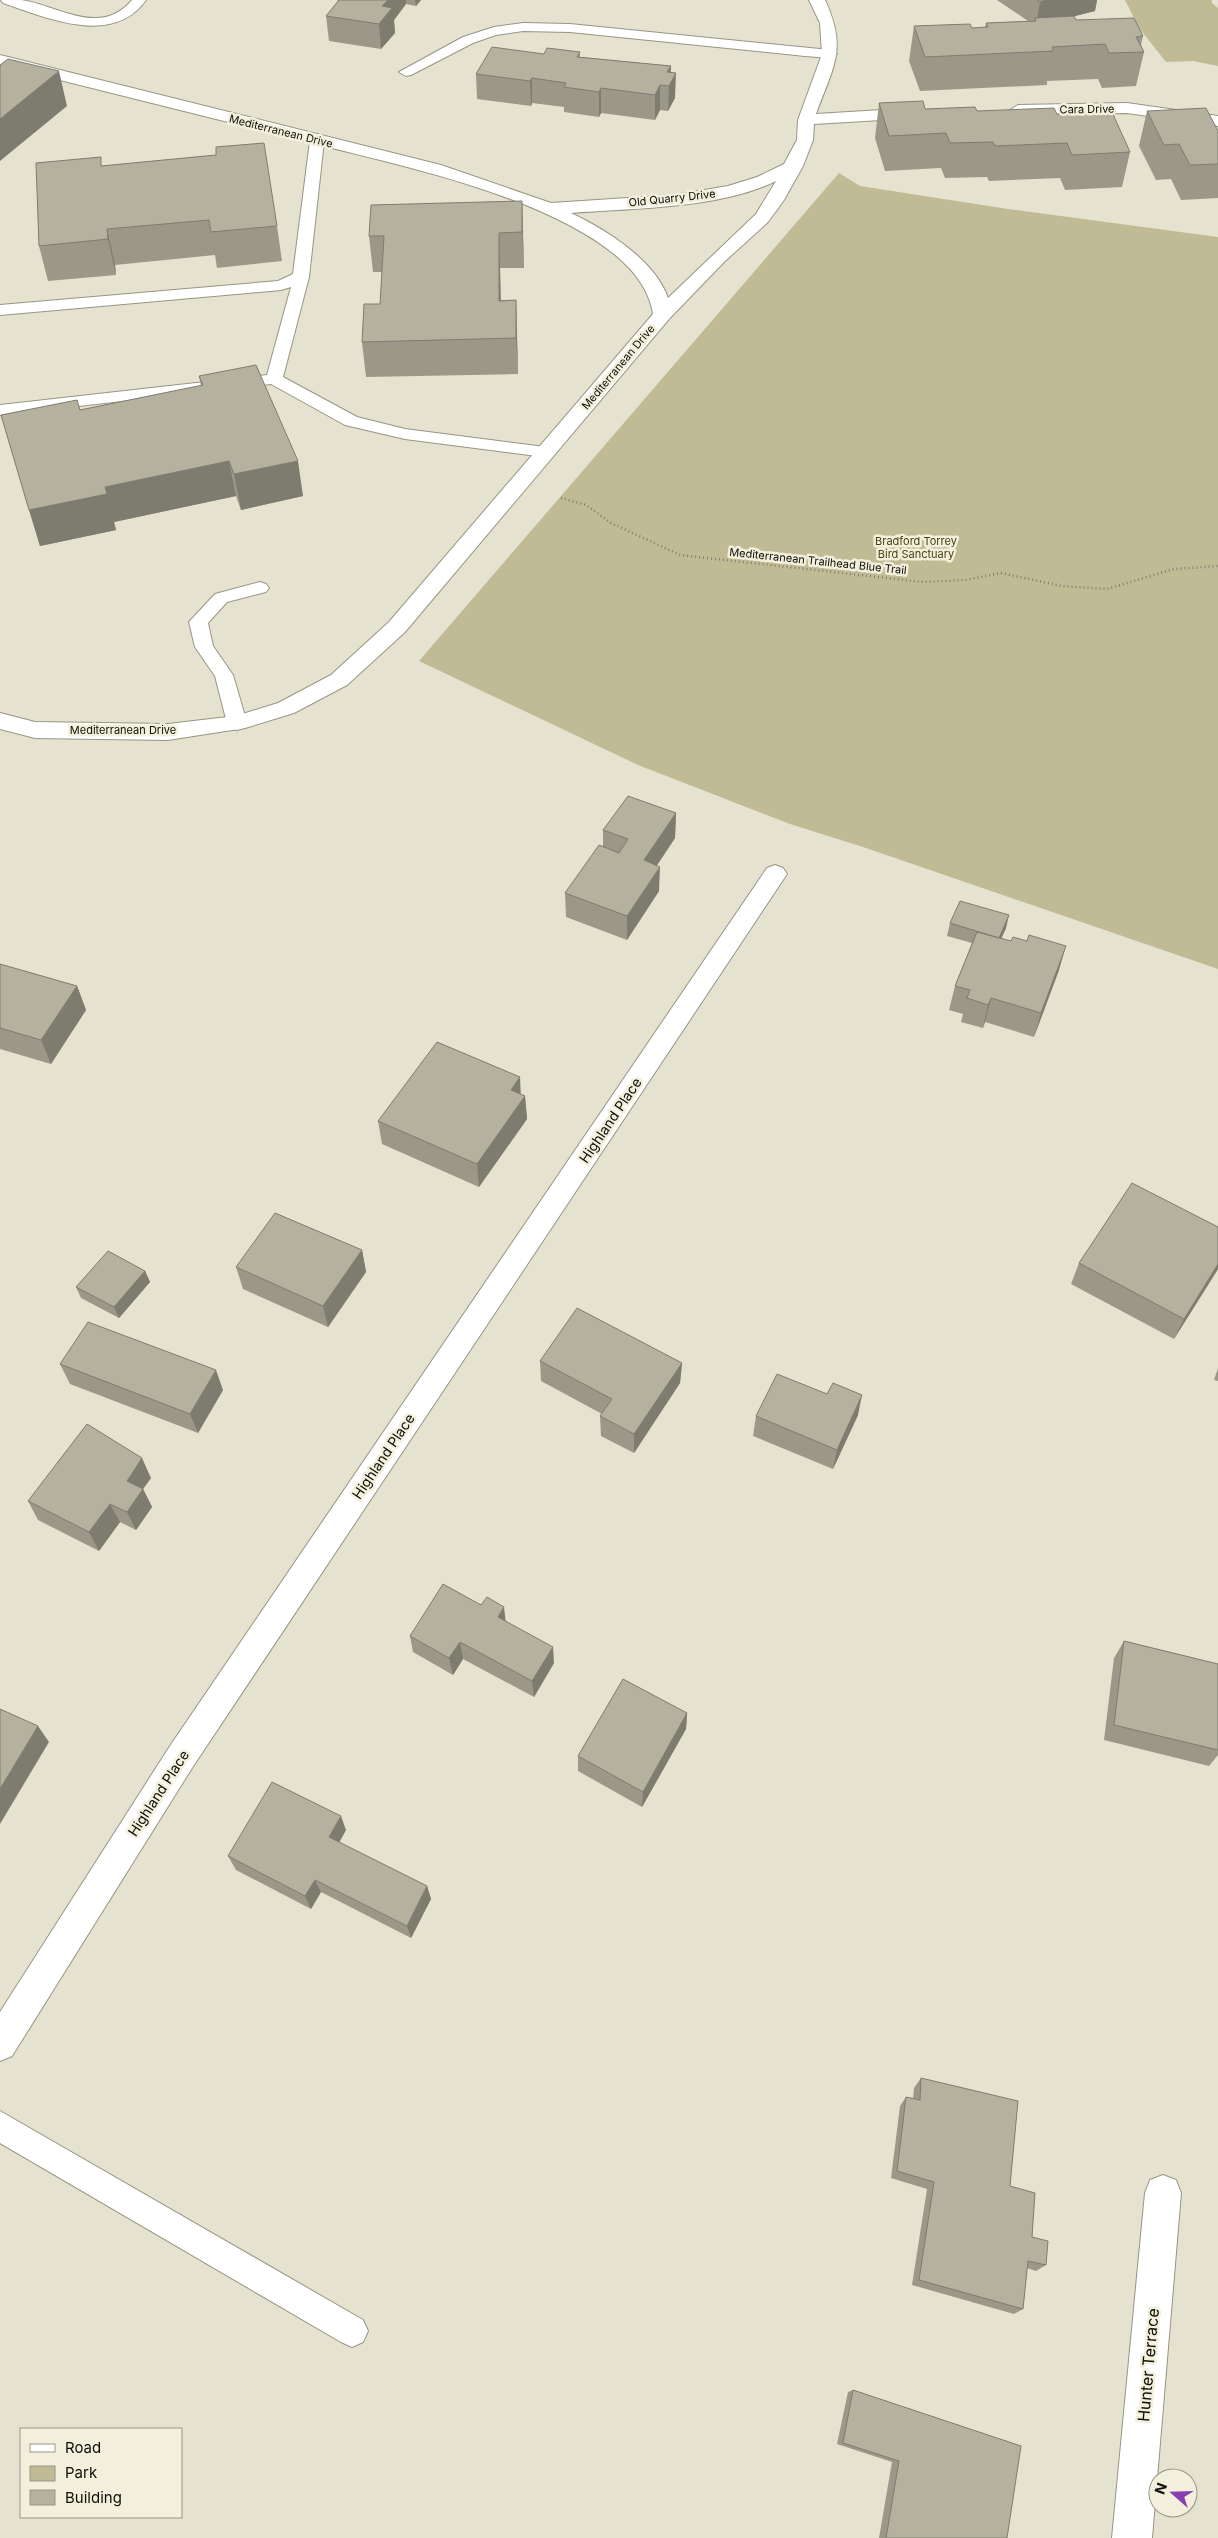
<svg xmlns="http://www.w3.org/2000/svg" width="1218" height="2538" font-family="Inter,sans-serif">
  <rect width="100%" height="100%" fill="#e5e3cf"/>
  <!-- green -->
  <path fill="#c0bb95" d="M1125,0H1212V3L1218,8V66L1193,61L1166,62L1139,28Z
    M839,173L860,186L1008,209L1218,237V969L863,847L790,824L638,765L419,661Z"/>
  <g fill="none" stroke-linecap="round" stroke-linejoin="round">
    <defs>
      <path id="lane" d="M1,0C8,0 14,0 21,0C58,5 100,38 132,0H146C113,47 47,18 3,3Z
        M523,23L570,24L830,50L837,54L830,58L805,56L570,32L523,31L496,35L473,43L411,75L406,76L399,72L463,37L494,27Z
        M317,137L324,141L309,277L283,377L357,417L405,429L545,447L551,448L554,452L551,456L545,457L405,439L345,425L271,384L0,415V405L267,375L291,287L281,290L0,315V305L278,281L293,274L310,141Z
        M260,582L266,584L269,588L266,592L227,602L208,623L213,646L233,675L247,723L244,728L237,730L230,728L227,723L215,676L195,647L189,622L215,594Z
        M0,2111L363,2320L368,2331L363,2342L352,2347L341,2342L0,2143Z"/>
      <path id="street" d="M809,0H825C848,49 833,67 816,114L915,108L923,113L915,118L814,124L813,140L803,166L784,200L768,222L724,262L669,319L405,632L347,685L294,713L245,728L168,740L35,738L0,729V713L35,722L168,724L236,716L278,703L331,675L389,622L653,314C647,273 606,245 571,226C493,185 402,166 316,144C211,118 105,91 0,65V55L441,165L551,203L674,195L728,186L757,177L784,164L797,140L798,120L822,54L820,23ZM776,181L756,214L668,298C655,260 605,229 571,213C633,208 719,209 776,181Z
        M1127,103L1218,116V126L1127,113L1018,115L1010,110L1018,105Z
        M775,865L783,868L787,874L783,880L192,1768L12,2056L0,2061V2012L170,1746L767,868Z
        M1163,2175L1176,2180L1181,2193L1152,2538H1112L1145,2193L1150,2180Z"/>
    </defs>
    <!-- lane casing -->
    <use href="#lane" stroke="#979583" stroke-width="2"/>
    <!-- street casing -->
    <use href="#street" stroke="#979583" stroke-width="2"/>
    <!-- path -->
    <path stroke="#7f7d70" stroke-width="2.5" stroke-dasharray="1 3" stroke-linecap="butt" d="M561,498L586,505L611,523L680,555L923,582L965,580L1001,573L1062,586L1107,589L1174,569L1218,566"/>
    <!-- lane -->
    <use href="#lane" fill="#fff" fill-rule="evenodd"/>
    <!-- street -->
    <use href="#street" fill="#fff" fill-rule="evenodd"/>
  </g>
  <!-- wall -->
  <path fill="#9b9889" d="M337,0H421L416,6L406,4L394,20L395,33L381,49L329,41L326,16L338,2Z
    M997,0H1097L1095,11L1074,16L1076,20L1143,36L1141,45L1144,52L1136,86L1102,88L1098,79L1047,81V85L920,91L909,61L914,26L972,28L985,27L986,23L1028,21Z
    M580,52V57L671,66L670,73L675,98L668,111L660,110L655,120L601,113L599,117L564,112V107L532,103L531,106L477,99L476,74Z
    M879,103L925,109L1057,114L1130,152L1122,187L1065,190L1060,178L989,181L987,177L945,178L941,168L885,171L875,138Z
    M1147,111L1218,131V198L1181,200L1171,179L1156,180L1139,146Z
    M103,166L277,226L282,261L217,268L215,255L115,265L116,275L48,281L39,246Z
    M522,201L524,268H500L501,300H516L518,374L366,377L362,342L380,304L382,272H373L369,236Z
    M199,376L303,496L241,510L236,496L114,522L116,530L40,546L1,415L80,410L201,386Z
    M676,813L675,838L657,865L659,891L627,940L566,917L565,893L603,847V830Z
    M950,923L1006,928L1001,939L1059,970L1034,1037L985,1022L983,1028L961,1022L963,1014L949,1010L955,986L972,943L947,936Z
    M0,964L77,986L86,1010L51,1064L0,1049Z
    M521,1095L525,1096L527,1119L479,1187L382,1144L378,1121Z
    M1218,1227V1269L1174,1339L1071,1284L1079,1263Z
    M362,1250L366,1272L328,1327L243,1289L236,1267Z
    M145,1271L150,1282L119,1318L81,1298L76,1287Z
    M540,1361L682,1363L680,1383L634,1453L601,1436L600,1416L602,1414L541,1381Z
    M60,1364L223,1390L198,1433L70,1384Z
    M1218,1368V1381L1214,1380Z
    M858,1415L833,1469L753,1436L756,1416Z
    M151,1478L143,1489L152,1507L136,1530L120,1522L99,1551L38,1520L28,1501Z
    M506,1622L554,1663L534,1697L463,1659L453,1675L413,1652L410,1636Z
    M1124,1641L1218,1664V1755L1209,1766L1104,1740L1114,1658Z
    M687,1713L686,1729L642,1807L578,1771V1756Z
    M346,1830L339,1842L427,1886L431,1899L411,1938L321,1892L311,1909L236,1870L228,1856Z
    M921,2078L1010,2186L1032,2237L1046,2265L1036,2271L1027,2268L1023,2309L1014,2314L912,2285L927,2189L891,2178L900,2106L906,2097L913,2099L914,2088Z
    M853,2390L1007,2538H879L892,2462L837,2444L848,2392Z"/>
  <!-- shaded-wall -->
  <path fill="#7e7c6f" d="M388,0H406V4L394,20L395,33L381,49L379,24L382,6Z
    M415,0H421L416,6Z
    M1047,0H1097L1095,11L1036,26L1040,2Z
    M671,66L670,84L676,73L675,98L668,111L669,86L667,72Z
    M59,71L67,106L0,161V119Z
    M532,78V103L531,106L530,81Z
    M660,85V110L655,120V95Z
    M601,88V113L599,117V92Z
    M522,201L523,237L524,268L522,232Z
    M107,229L115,265L116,275L108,239Z
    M499,233L500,268L501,336L499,301Z
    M516,300L517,336L518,374L516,338Z
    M229,461L236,496L114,522L116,530L40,546L29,510L105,487Z
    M298,461L303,496L241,510L234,474Z
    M676,813L675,838L644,885V860Z
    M660,867L659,891L627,940V916Z
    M1009,915L1006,928L996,950L999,938Z
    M1066,946L1059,970L1034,1037L1041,1013Z
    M77,986L86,1010L51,1064L41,1040Z
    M991,998L985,1022L983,1028L988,1005Z
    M520,1077L521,1100L511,1090Z
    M525,1096L527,1119L479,1187L477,1164Z
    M362,1250L366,1272L328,1327L323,1306Z
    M1218,1264V1269L1174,1339L1184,1319Z
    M145,1271L150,1282L119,1318L114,1307Z
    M682,1363L680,1383L634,1453V1434Z
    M216,1370L223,1390L198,1433L190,1414Z
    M862,1395L858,1415L833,1469L837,1450Z
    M142,1458L151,1478L143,1489L152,1507L136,1530L127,1512V1481Z
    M110,1504L120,1522L99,1551L89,1532Z
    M504,1607L506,1624L498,1617Z
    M460,1642L463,1659L453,1675L449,1658Z
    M553,1647L554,1663L534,1697L532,1681Z
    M687,1713L686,1729L642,1807L643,1792Z
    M38,1726L49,1742L0,1824V1789Z
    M341,1816L346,1830L335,1850L329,1837Z
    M315,1880L321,1892L311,1909L305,1896Z
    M427,1886L431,1899L411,1938L407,1926Z"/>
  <!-- building -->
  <path fill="#b4b19f" stroke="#7e7c6f" d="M339,0H388L382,6L392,8L379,24L326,16Z
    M1037,0H1047L1040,2Z
    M1074,16L1076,20L1134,18L1143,36L1136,37L1144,52L1109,53L1105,44L1052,47L1053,51L925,57L914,26L970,24L972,28L988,27L986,23L1036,21L1035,18Z
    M492,47L544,54L547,48L580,52L577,57L671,66L667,72L676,73L669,86L660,85L655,95L601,88L599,92L564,87L566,83L532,78L530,81L476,74Z
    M8,59L59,71L0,119V65Z
    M923,101L925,109L975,107L977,111L1054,108L1057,114L1112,112L1130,152L1072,155L1067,143L995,146L993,142L950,143L946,133L889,136L879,103Z
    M1206,108L1218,131V164L1190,165L1179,144L1164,145L1147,111Z
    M264,143L277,226L211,232L209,220L107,229L108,239L39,246L36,163L101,157V166L216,155V147Z
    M522,201V232L499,233V301L516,300V338L362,342L364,304H380L384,236H369L371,205Z
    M256,365L298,461L234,474L229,461L105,487L107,494L29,510L1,415L77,400L80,410L203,385L199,376Z
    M628,796L676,813L644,860L660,867L627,916L565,893L599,845L619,853L628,839L603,830Z
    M960,901L1009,915L999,938L950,923Z
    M977,932L1011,941L1013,937L1027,941L1029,935L1066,946L1041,1013L991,998L988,1005L967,998L970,990L955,986Z
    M0,964L77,986L41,1040L0,1028Z
    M437,1042L520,1077L511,1090L525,1096L477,1164L378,1121Z
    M1132,1183L1218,1227V1264L1184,1319L1079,1263Z
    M275,1213L362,1250L323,1306L236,1267Z
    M108,1251L145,1271L114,1307L76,1287Z
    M577,1308L682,1363L634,1434L600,1416L612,1399L540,1361Z
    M88,1322L216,1370L190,1414L60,1364Z
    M777,1374L827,1394L833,1383L862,1395L837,1450L756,1416Z
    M87,1424L142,1458L127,1481L143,1489L127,1512L110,1504L89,1532L28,1501Z
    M443,1584L481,1605L487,1597L504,1607L498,1617L553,1647L532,1681L460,1642L449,1658L410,1636Z
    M1124,1641L1218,1664V1750L1114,1725Z
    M623,1679L687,1713L643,1792L578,1756Z
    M0,1709L38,1726L0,1789Z
    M272,1782L341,1816L329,1837L427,1886L407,1926L315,1880L305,1896L228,1856Z
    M921,2078L1018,2101L1010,2186L1035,2193L1032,2237L1048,2241L1046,2265L1028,2261L1023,2309L919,2280L934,2182L897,2171L906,2097L920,2100Z
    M853,2390L1021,2446L1007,2538H886L899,2461L843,2443Z"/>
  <g text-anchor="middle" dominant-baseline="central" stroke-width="5" stroke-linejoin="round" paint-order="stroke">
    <!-- far-street labels -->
    <g font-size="11" fill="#0e0d07" stroke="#f2f0dc">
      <text transform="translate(1087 109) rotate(-1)">Cara Drive</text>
      <text transform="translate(281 131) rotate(14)">Mediterranean Drive</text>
      <text transform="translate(672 198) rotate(-6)">Old Quarry Drive</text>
      <text transform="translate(618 367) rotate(-50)">Mediterranean Drive</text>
      <text transform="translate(818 561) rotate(6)">Mediterranean Trailhead Blue Trail</text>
      <text x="123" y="730">Mediterranean Drive</text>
    </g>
    <!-- far-park labels -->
    <g font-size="11" fill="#484110" stroke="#f2f0dc">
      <text x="916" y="541">Bradford Torrey<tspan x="916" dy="13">Bird Sanctuary</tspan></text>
    </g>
    <!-- street labels -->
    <g font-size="14" fill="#0e0d07" stroke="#f2f0dc">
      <text transform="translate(610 1120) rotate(-56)">Highland Place</text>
      <text transform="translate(383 1456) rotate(-56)">Highland Place</text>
      <text transform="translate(158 1793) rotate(-57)">Highland Place</text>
    </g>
    <!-- near-street labels -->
    <g font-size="16" fill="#0e0d07" stroke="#f2f0dc">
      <text transform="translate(1148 2365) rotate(-85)">Hunter Terrace</text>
    </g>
  </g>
  <!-- legend -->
  <rect x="20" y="2428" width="162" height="90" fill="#f2f0dc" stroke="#979587"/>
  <rect x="30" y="2444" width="25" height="8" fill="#ffffff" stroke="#979587"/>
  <text x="65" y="2453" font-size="15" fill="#0e0d07">Road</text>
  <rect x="30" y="2466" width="25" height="15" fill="#c0bb95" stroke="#979587"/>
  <text x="65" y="2478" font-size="15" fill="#0e0d07">Park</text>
  <rect x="30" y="2490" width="25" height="15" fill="#b4b19f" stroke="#979587"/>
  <text x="65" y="2503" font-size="15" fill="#0e0d07">Building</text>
  <!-- north arrow -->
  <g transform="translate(1173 2493) rotate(290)"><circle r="24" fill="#f2f0dc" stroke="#979587"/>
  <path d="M0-4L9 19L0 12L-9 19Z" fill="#873eb0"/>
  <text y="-8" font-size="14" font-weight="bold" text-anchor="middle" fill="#0e0d07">N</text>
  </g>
</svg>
